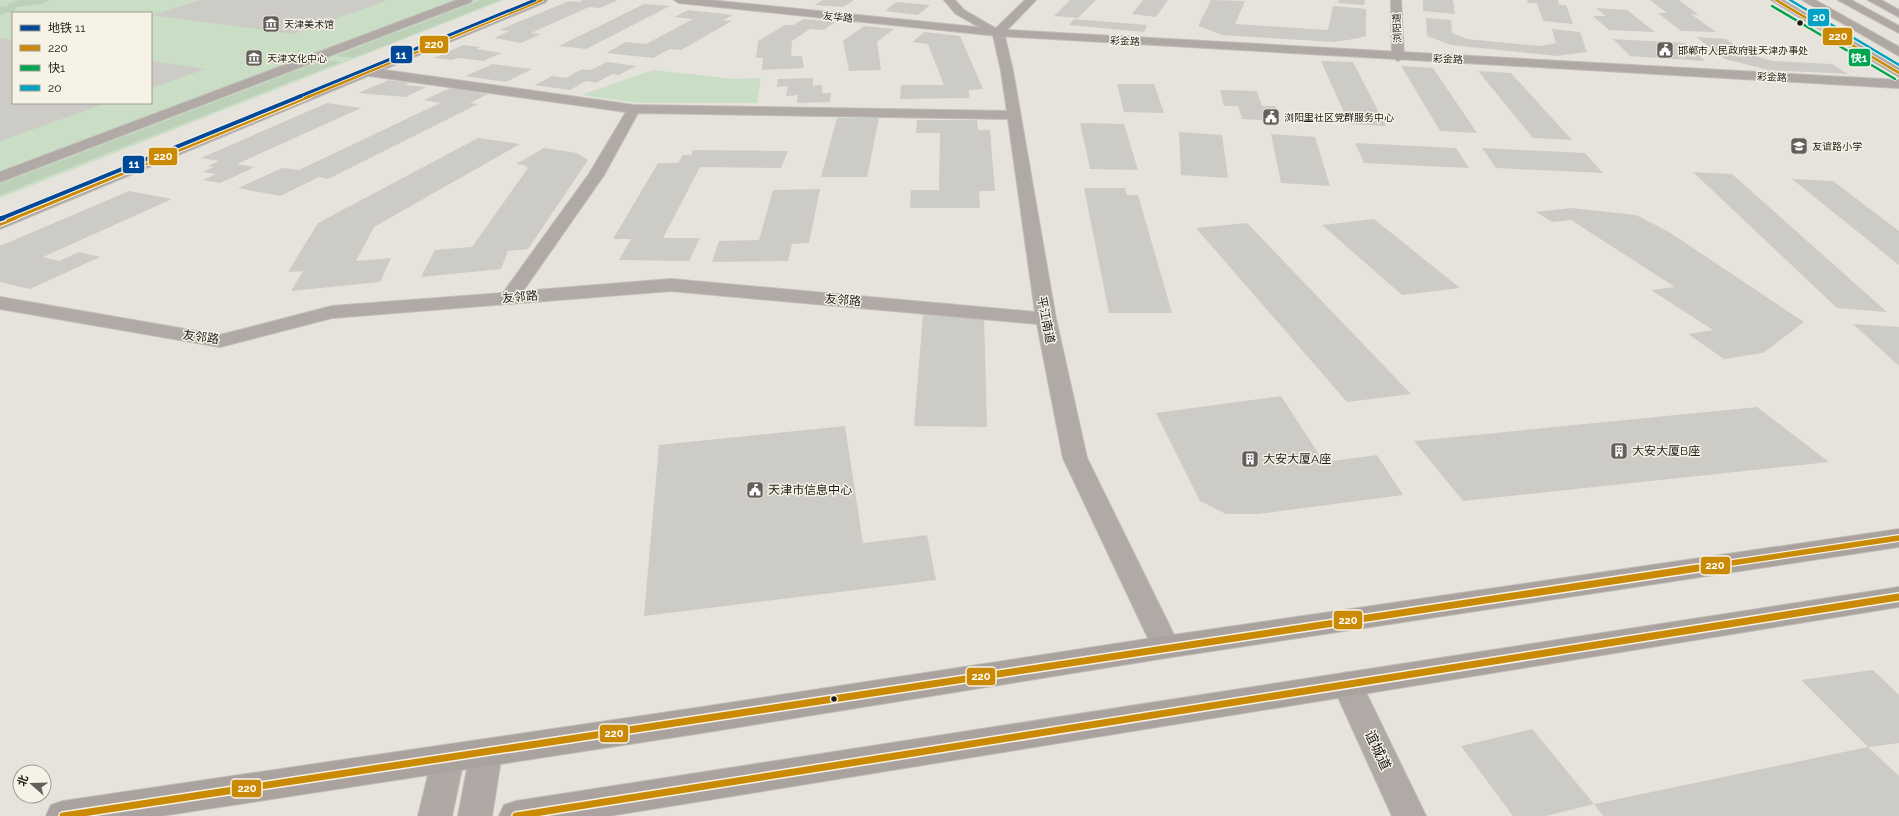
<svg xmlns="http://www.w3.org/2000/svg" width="1899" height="816" font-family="Raleway,'Noto Sans SC',sans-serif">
  <rect width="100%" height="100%" fill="#e6e3dc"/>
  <!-- green -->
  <path fill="#caddc5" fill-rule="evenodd" d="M0,0H504L0,198ZM13,13H151V103H13Z
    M653,70L735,79L761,78L757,103H638L581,95Z"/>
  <!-- forest -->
  <path fill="#bdd0b8" d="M20,0H50L41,4L16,7V10L0,15V7L8,6L9,3Z
    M481,0H500L353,58L336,56Z
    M325,60L341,62L0,195V184Z"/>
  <!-- building -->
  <path fill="#cdcbc6" d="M201,0H388L293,34L152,15Z
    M583,0H618L600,8L589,7L531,33L541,34L521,43L494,38L509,31L499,30L569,1L579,2Z
    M823,0H854L843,7L815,5Z
    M1070,0H1096L1078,18L1054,16Z
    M1143,0H1168L1156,17L1132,14Z
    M1211,0L1245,1L1235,24L1328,30L1333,6L1366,9V36L1354,39L1334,42L1222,35L1198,26Z
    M1339,0H1365L1364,5L1338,3Z
    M1423,0H1453L1455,14L1423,11Z
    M1527,0H1558L1559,5H1566L1573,24L1543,21L1537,3H1528Z
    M1650,0H1679L1699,15L1691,14L1716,32L1681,31L1658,13H1667Z
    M896,2L930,5L918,15L885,11Z
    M644,4L670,6L586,49L559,46Z
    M1596,8L1627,10L1655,32L1609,30L1593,16H1606Z
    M688,10L733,15L723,20L732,21L681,50L670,49L653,58L606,53L626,42L646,44L693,19L674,17Z
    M1426,18L1451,20L1452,33L1467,39L1540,46L1556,43L1552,29L1580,32L1587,52L1557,56L1451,45L1427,36Z
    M804,19L835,22L824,30L810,29L792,41L791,56H802L804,68L762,70L763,58H756L758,41L785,25H793Z
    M1074,19L1147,25L1144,32L1069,25Z
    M864,26L894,29L877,42L881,70L849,71L843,41Z
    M925,32L960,36L983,89L969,90V98L900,99L901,85H944L928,44L912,42Z
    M1696,37L1726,39L1748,54L1773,61L1832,64L1848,74L1769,70L1725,59Z
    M2,38L13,40V103H107L0,141V39Z
    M1613,39L1685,43L1705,61L1630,56Z
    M463,45L480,47L476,49L502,53L483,61L458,58L452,60L434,58Z
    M151,61L205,69L151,88Z
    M1321,61L1353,62L1386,126L1349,124Z
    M607,62L636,66L619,75L612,74L596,83L586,81L570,90L535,85L552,76L566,78L582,69L591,70Z
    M493,64L532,69L506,82L465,76Z
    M1401,66L1433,68L1477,133L1440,131Z
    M1478,71L1511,73L1572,140L1533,138Z
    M813,78V86L822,85V93H831L830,102L797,103L798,95L786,96L788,86L777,87L778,79Z
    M389,80L409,83L405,85L426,87L406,97L358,93Z
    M1117,84H1154L1164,113L1124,112Z
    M450,88L488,94L470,103L478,104L328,179L319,177L280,196L238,188L282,168L299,170L440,103L424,100Z
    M1220,90L1257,91L1262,106H1275L1280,121L1242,119L1238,106H1224Z
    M327,103L361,108L237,164L255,167L220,183L203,180L216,174L203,172L214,167L208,166L219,161L201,158Z
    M837,118H879L867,177H821Z
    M917,120H977L978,130H990L995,191H979L980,208H910L911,190H939L940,133H916Z
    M1080,123L1124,124L1138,170L1090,169Z
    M1179,132L1222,135L1228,178L1181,175Z
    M1271,134L1315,137L1330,186L1281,183Z
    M478,138L520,144L374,227L356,261L391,258L380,282L291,291L303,271L288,272L318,223Z
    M1355,143L1456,148L1469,168L1364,163Z
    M544,148L577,153L588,160L528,249L508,251L501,269L421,277L435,250L472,247L528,168L524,165L516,164Z
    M1482,148L1585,153L1603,173L1496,168Z
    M693,150L788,151L781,168L700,167L663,238H700L689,261L619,260L631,239H613L658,163H678L683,155H691Z
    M1693,172L1732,174L1887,312L1837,308Z
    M1792,179L1833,181L1899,231V265Z
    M1084,188H1125L1127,195H1138L1172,313H1109Z
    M820,189L809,243L792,244L788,261L712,262L719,241L759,240L773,190Z
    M129,191L172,199L43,257L59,261L79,252L100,257L30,289L0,282V246Z
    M1571,208L1636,215L1669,232L1804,322L1763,353L1724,359L1688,334L1713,330L1651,290L1675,287L1571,220L1552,222L1536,212Z
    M1374,219L1460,288L1402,295L1322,225Z
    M1247,223L1411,394L1347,402L1196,228Z
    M923,314L984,315L987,427L914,426Z
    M1853,324L1899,327V366Z
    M1281,396L1324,462L1377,455L1403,495L1258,514H1226L1200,501L1156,413Z
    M1757,407L1829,462L1463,501L1414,441Z
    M845,426L863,543L927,535L936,580L644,616L659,445Z
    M1873,670L1899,695V743L1868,747L1801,680Z
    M1532,729L1594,804L1868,747L1899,776V816H1603L1594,804L1546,816H1513L1461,746Z"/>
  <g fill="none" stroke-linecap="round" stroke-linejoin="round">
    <defs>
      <path id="street" d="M457,0H472L471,2L0,182V172Z
        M944,0H955L964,10L1004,33L1013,71L1056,319L1087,458L1180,647L1176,655L1166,658L1156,655L1063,458L1037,324L671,291L332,318L220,347L0,309V297L220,335L332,306L503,293L589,174L626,112L370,76L366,75L364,72L366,69L370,68L634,105L1007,111L1001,71L993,35L956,14ZM638,113L1008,119L1035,312L671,279L523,291L604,175Z
        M1391,0H1401L1404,57L1398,61L1392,57Z
        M1347,672L1358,676L1426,816H1392L1332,684L1336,676Z"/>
      <path id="secondary" d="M533,0H547L546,2L0,229V218Z
        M674,0H709L995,29L1025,0H1036L1007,30L1899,80V88L998,36L679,3Z
        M1771,0H1783L1899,68V77Z
        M1868,0H1881L1899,10V17Z
        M486,739L497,743L502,753L492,816H458L470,753L475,743Z
        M448,745L459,749L464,759L452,816H418L432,759L437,749Z"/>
      <path id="primary" d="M1899,529V547L1166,658L702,733L161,816H46L51,805L63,801L702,707L1166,636Z
        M1899,587V607L609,816H499L504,805L516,801Z"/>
      <path id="highway" d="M1802,0H1815L1899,47V56Z
        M1838,0H1851L1899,26V33Z"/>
    </defs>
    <!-- street casing -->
    <use href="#street" stroke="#c1beb9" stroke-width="2"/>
    <!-- secondary casing -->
    <use href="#secondary" stroke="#c1beb9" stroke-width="2"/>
    <!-- primary casing -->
    <use href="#primary" stroke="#c1beb9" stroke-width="2"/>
    <!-- highway casing -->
    <use href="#highway" stroke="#c1beb9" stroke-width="2"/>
    <!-- street -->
    <use href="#street" fill="#b0a9a6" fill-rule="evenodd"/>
    <!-- secondary -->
    <use href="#secondary" fill="#b0a8a5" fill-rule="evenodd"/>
    <!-- primary -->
    <use href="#primary" fill="#aaa29e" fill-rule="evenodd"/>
    <!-- highway -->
    <use href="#highway" fill="#aea7a2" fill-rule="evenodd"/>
    <defs>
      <path id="bus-1-far4" d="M1776,0L1899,73
        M308,97L542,0"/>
      <path id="bus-1-far3" d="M12,219L310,96"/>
      <path id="bus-1-far2" d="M0,224L15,218"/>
      <path id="bus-1-far1" d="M1691,569L1899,538"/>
      <path id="bus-1" d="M63,816C608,734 1153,649 1698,568
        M516,816L1899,597"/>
      <path id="bus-2" d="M1772,6L1895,79"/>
      <path id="bus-3" d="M1790,0L1899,65"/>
    </defs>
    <!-- bus-1-far4 casing -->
    <use href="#bus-1-far4" stroke="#f6f2e6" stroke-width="4"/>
    <!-- bus-1-far3 casing -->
    <use href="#bus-1-far3" stroke="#f6f2e6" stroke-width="5.5"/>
    <!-- bus-1-far2 casing -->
    <use href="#bus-1-far2" stroke="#f6f2e6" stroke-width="6"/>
    <!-- bus-1-far1 casing -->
    <use href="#bus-1-far1" stroke="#f6f2e6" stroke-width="8"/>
    <!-- bus-1 casing -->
    <use href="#bus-1" stroke="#f6f2e6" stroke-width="10"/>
    <!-- bus-2 casing -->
    <use href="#bus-2" stroke="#f6f2e6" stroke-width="4"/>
    <!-- bus-3 casing -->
    <use href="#bus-3" stroke="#f6f2e6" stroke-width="4"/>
    <!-- bus-1-far4 -->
    <use href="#bus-1-far4" stroke="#cb8a04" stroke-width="2.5"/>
    <!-- bus-1-far3 -->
    <use href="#bus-1-far3" stroke="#cb8a04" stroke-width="3.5"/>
    <!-- bus-1-far2 -->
    <use href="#bus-1-far2" stroke="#cb8a04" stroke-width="4"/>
    <!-- bus-1-far1 -->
    <use href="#bus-1-far1" stroke="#cb8a04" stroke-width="5.5"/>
    <!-- bus-1 -->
    <use href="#bus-1" stroke="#cb8a04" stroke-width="7"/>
    <!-- bus-2 -->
    <use href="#bus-2" stroke="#00a651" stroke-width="2.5"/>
    <!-- bus-3 -->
    <use href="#bus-3" stroke="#01a2c5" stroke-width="2.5"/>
    <defs>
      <path id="metro-1-far2" d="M298,97L535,0"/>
      <path id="metro-1-far1" d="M0,219L301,96"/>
      <path id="metro-1" d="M0,219L3,218"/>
    </defs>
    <!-- metro-1-far2 casing -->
    <use href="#metro-1-far2" stroke="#f6f2e6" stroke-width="4.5"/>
    <!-- metro-1-far1 casing -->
    <use href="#metro-1-far1" stroke="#f6f2e6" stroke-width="6"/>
    <!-- metro-1 casing -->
    <use href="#metro-1" stroke="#f6f2e6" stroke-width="8"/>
    <!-- metro-1-far2 -->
    <use href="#metro-1-far2" stroke="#004998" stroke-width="3"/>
    <!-- metro-1-far1 -->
    <use href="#metro-1-far1" stroke="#004998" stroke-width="4"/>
    <!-- metro-1 -->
    <use href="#metro-1" stroke="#004998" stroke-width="5"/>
  </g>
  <!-- icons -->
  <defs>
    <symbol id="museum-square" viewBox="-11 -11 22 22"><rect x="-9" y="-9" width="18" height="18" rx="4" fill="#63605b" stroke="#f6f2e6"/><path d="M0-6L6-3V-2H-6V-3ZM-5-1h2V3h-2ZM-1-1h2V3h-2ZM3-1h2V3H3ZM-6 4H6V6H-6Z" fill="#fff"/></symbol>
    <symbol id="civic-square" viewBox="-11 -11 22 22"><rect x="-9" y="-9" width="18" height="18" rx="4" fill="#63605b" stroke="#f6f2e6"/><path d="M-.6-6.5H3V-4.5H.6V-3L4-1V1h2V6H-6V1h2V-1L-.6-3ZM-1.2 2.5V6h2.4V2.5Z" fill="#fff"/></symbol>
    <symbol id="school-square" viewBox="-11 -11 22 22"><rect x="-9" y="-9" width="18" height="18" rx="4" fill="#63605b" stroke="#f6f2e6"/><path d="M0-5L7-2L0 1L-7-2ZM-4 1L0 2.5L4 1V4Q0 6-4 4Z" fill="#fff"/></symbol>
    <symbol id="building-square" viewBox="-11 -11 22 22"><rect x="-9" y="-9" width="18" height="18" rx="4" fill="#63605b" stroke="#f6f2e6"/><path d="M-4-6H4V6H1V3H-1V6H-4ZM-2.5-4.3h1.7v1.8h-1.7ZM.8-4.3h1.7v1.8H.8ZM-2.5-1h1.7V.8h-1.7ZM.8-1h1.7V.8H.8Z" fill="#fff"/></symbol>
  </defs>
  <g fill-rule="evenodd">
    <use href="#museum-square" x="261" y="14" width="20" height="20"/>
    <use href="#civic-square" x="1655" y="40" width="20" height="20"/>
    <use href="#museum-square" x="244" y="48" width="20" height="20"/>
    <use href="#civic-square" x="1261" y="107" width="20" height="20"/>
    <use href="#school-square" x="1789" y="136" width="20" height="20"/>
    <use href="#building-square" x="1609" y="441" width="20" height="20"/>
    <use href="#building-square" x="1240" y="449" width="20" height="20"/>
    <use href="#civic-square" x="745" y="480" width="20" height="20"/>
  </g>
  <!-- markers -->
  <g fill="#1c1a16" stroke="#f6f2e6" stroke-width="1.5">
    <circle cx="1800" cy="23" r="3.5"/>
    <circle cx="834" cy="699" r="3.5"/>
  </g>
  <g text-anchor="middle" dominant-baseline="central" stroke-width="3" stroke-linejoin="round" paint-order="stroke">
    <!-- far-street labels -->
    <g font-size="10" fill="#1c1a16" stroke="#f6f2e6">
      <text transform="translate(838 17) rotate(6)">友华路</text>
      <text transform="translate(1397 28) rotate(-92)">浏阳道</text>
      <text transform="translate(1125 41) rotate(3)">彩金路</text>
      <text transform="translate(1448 59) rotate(3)">彩金路</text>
      <text transform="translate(1772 77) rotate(3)">彩金路</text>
    </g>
    <!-- far-poi labels -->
    <g font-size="10" fill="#1c1a16" stroke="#f6f2e6" text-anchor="start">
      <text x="284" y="24">天津美术馆</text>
      <text x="1678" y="50">邯郸市人民政府驻天津办事处</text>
      <text x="267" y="58">天津文化中心</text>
      <text x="1284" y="117">浏阳里社区党群服务中心</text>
      <text x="1812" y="146">友谊路小学</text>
    </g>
    <!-- street labels -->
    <g font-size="12" fill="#1c1a16" stroke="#f6f2e6">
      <text transform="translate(520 297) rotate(-5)">友邻路</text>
      <text transform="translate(843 300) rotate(5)">友邻路</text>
      <text transform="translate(1046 320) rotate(79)">平江南道</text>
      <text transform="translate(201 337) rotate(8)">友邻路</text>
    </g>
    <!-- poi labels -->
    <g font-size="12" fill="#1c1a16" stroke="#f6f2e6" text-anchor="start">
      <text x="1632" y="451">大安大厦B座</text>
      <text x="1263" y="459">大安大厦A座</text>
      <text x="768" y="490">天津市信息中心</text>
    </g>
    <!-- near-street labels -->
    <g font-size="14" fill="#1c1a16" stroke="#f6f2e6">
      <text transform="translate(1378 750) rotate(65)">谊城道</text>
    </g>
  </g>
  <g stroke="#f6f2e6" stroke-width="1.5">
    <rect x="1807" y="8" width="23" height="19" rx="4" fill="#01a2c5"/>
    <rect x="1822" y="27" width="31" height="19" rx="4" fill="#cb8a04"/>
    <rect x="419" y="35" width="30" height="19" rx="4" fill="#cb8a04"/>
    <rect x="390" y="45" width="23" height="19" rx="4" fill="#004998"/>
    <rect x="1848" y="48" width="23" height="19" rx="4" fill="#00a651"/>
    <rect x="148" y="147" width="30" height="19" rx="4" fill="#cb8a04"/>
    <rect x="122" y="155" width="23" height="19" rx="4" fill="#004998"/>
    <rect x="1700" y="556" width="31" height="19" rx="4" fill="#cb8a04"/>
    <rect x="1333" y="610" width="30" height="20" rx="4" fill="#cb8a04"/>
    <rect x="966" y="667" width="30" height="19" rx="4" fill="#cb8a04"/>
    <rect x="599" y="724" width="30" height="19" rx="4" fill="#cb8a04"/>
    <rect x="231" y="779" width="31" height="19" rx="4" fill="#cb8a04"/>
  </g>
  <g font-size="11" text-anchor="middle" font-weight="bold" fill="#fff">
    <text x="1819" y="21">20</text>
    <text x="1838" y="40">220</text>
    <text x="434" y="48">220</text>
    <text x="401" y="59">11</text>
    <text x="1859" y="62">快1</text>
    <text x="163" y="160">220</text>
    <text x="134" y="168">11</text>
    <text x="1715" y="569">220</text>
    <text x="1348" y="624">220</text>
    <text x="981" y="680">220</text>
    <text x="614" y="737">220</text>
    <text x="247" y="792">220</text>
  </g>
  <!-- legend -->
  <rect x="12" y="12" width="140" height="92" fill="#f6f2e6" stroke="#9f9c93"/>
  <rect x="20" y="25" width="20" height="6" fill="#004998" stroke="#9f9c93"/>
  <text x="48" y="32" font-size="12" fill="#1c1a16">地铁 11</text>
  <rect x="20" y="45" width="20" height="6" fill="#cb8a04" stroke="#9f9c93"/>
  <text x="48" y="52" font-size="12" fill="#1c1a16">220</text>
  <rect x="20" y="65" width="20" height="6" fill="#00a651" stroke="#9f9c93"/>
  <text x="48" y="72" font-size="12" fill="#1c1a16">快1</text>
  <rect x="20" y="85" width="20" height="6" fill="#01a2c5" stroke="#9f9c93"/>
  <text x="48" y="92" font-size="12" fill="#1c1a16">20</text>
  <!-- north arrow -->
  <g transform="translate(32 784) rotate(290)"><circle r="19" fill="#f6f2e6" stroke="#9f9c93"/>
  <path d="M0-3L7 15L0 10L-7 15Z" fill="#63605b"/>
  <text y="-6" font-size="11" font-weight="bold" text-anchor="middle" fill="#1c1a16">北</text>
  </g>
</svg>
